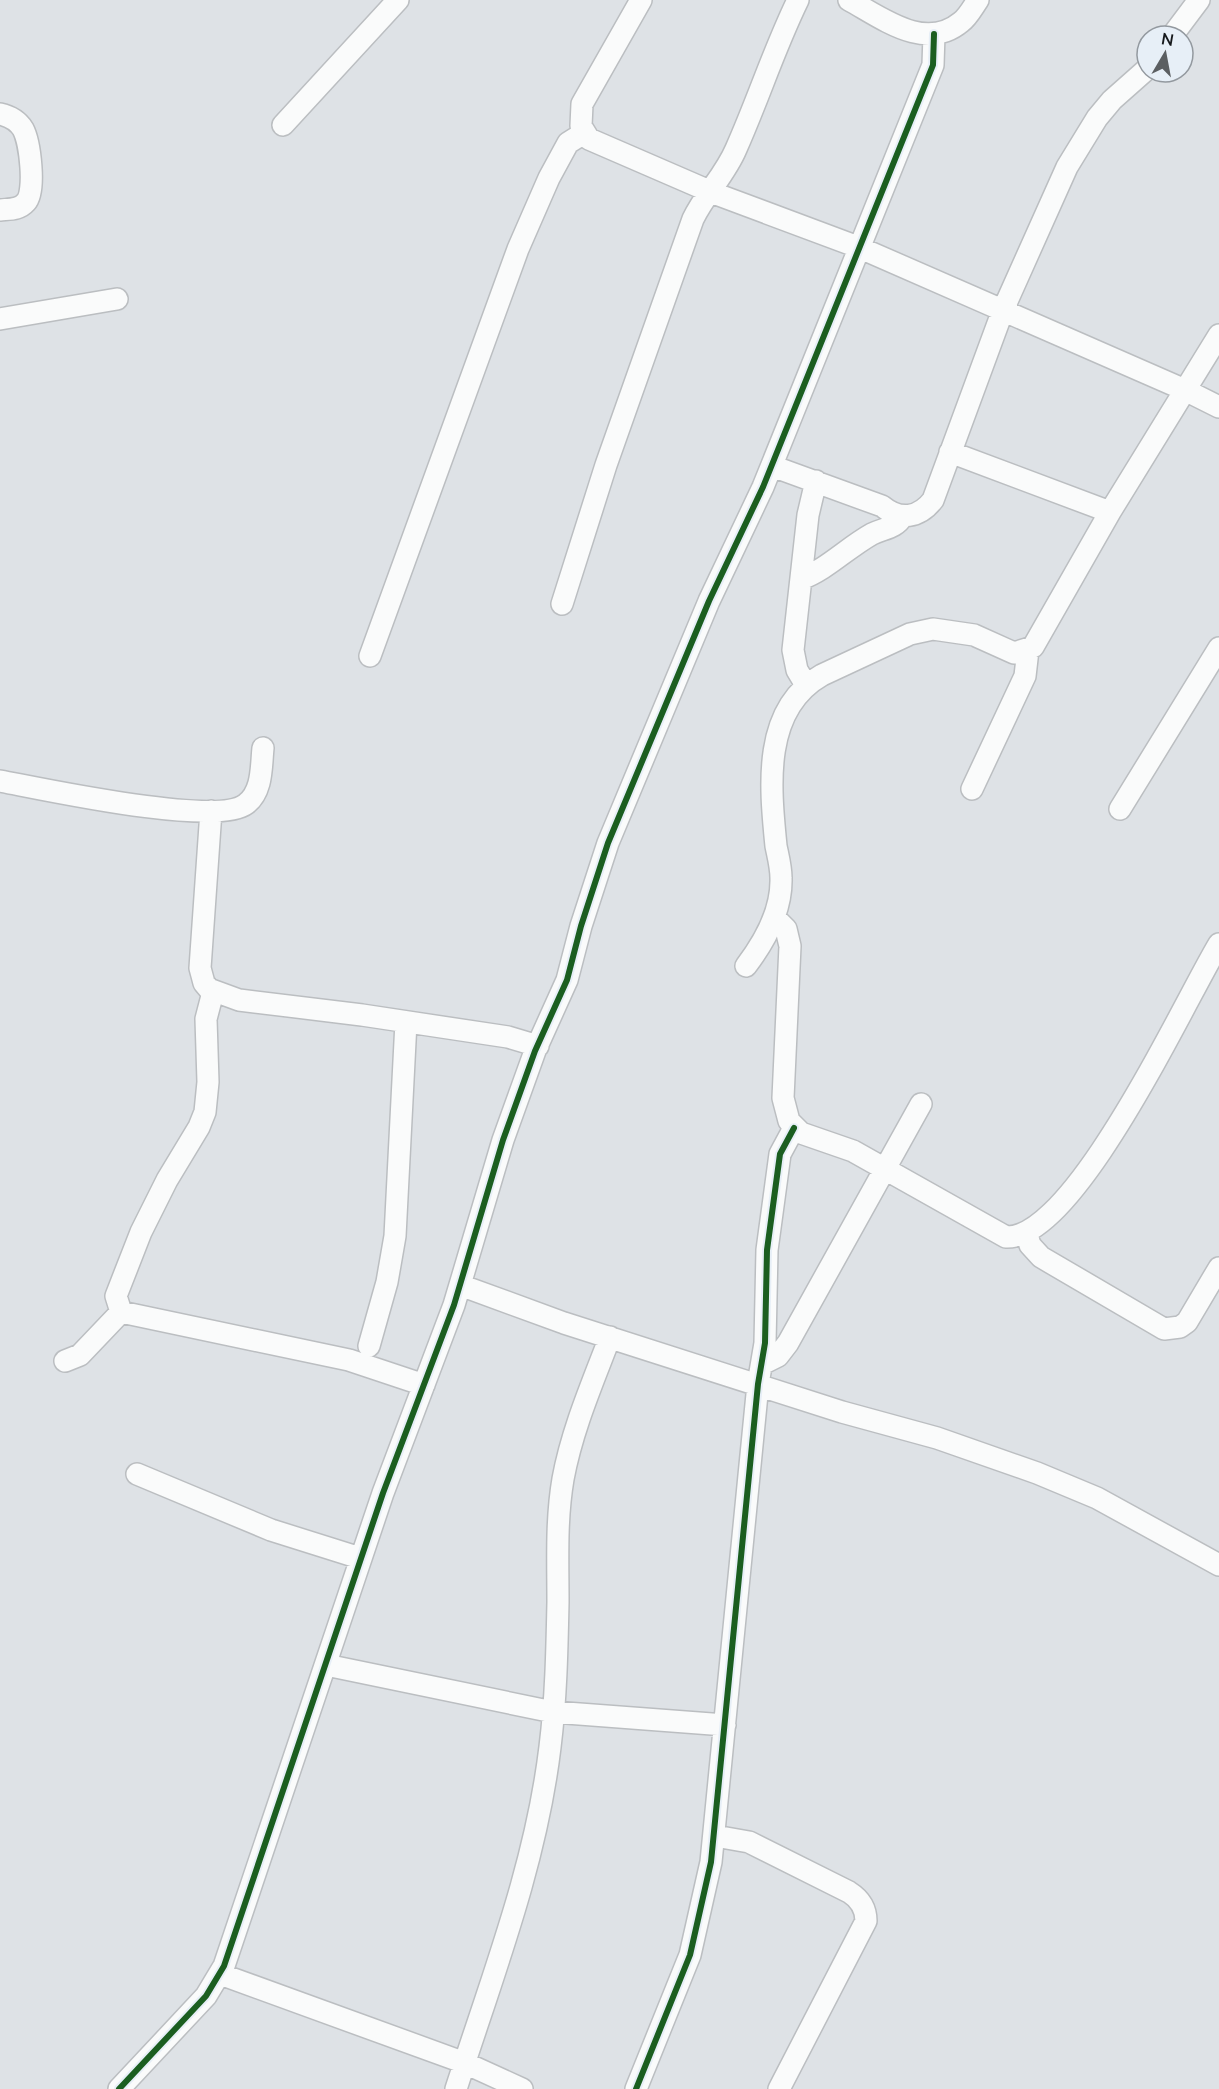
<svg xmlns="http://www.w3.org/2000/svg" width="1219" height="2089" font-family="Lato,sans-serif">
  <rect width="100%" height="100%" fill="#dee2e6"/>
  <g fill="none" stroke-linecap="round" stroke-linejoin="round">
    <defs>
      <path id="street" d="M641,0L582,104L581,126L589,139L716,194L858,247L1185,390L1219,407
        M849,0C882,18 925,52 961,22C968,17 973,7 978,0
        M1172,36L1199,0
        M0,114C9,116 18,121 23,129C30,142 36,191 26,202C19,210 10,209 0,210
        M283,125L398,0
        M0,319L117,299
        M950,452L1110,512
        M772,466L882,506C900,521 919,518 933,500L1003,310L1067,167L1097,118L1112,100L1147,69
        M801,579C826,570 847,548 872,534C884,528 895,529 903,516
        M562,604L606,465L693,219C705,194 725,175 736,149C758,100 774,49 798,0
        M370,656L518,249L549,178L568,143L584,133
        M806,685L797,670L793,650L808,515L816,481
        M0,781C43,789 216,827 246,804C263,791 261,766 263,748
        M972,789L1025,676L1028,650
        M1120,809L1219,648
        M211,811L200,968L204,983L209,989L239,1000L362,1015L508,1037L538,1046
        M774,917L786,929L790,946L783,1098L789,1121L801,1133L853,1151L1006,1237C1075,1240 1185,1000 1219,944
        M746,966C765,941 782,910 781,878C781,867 778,856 776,846C770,786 762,709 822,675L910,634L933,629L974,635L1014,653L1033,647L1110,512L1219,335
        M213,992L206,1019L208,1082L205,1112L199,1127L167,1180L141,1232L116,1296L121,1312L349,1360L424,1385
        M1027,1234L1030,1245L1041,1257L1164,1329L1180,1327L1187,1322L1219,1268
        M460,1285L564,1323L842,1412L937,1438L1037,1473L1097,1498L1219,1565
        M369,1346L387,1282L395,1236L406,1022
        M65,1361L80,1355L121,1312
        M762,1364L778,1356L788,1343L921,1104
        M137,1474L271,1530L360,1558
        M326,1665L553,1712L725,1725
        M715,1836L749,1842L849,1892C860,1899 866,1908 866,1921L779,2089
        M220,1974L465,2063L522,2089
        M119,2089L206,1996L224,1966L383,1493L454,1305L503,1140L535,1051L567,980L581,926L608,843L709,601L763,487L933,65L934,34
        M456,2089C492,1977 536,1865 550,1747C556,1699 557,1650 558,1602C558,1561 556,1520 563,1479C572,1430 592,1384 610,1337
        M636,2089L690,1955L711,1862L758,1384L765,1343L767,1250L780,1154L794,1128"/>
    </defs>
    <!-- street casing -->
    <use href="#street" stroke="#bbbec1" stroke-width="24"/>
    <!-- street -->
    <use href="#street" stroke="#fafbfb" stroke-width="21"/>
    <defs>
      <path id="cycleway" d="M119,2089L206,1996L224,1966L383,1493L454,1305L503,1140L535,1051L567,980L581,926L608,843L709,601L763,487L933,65L934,34
        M636,2089L690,1955L711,1862L758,1384L765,1343L767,1250L780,1154L794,1128"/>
    </defs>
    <!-- cycleway casing -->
    <use href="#cycleway" stroke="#e7eff7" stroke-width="10"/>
    <!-- cycleway -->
    <use href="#cycleway" stroke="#1b5e20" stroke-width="6"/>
  </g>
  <!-- north arrow -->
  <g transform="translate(1165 54) rotate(10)"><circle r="28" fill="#e7eff7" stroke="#93999f" stroke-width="1.5"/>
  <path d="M0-4.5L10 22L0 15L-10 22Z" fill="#5b5f62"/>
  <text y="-9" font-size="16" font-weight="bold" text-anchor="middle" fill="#15181b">N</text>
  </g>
</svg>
